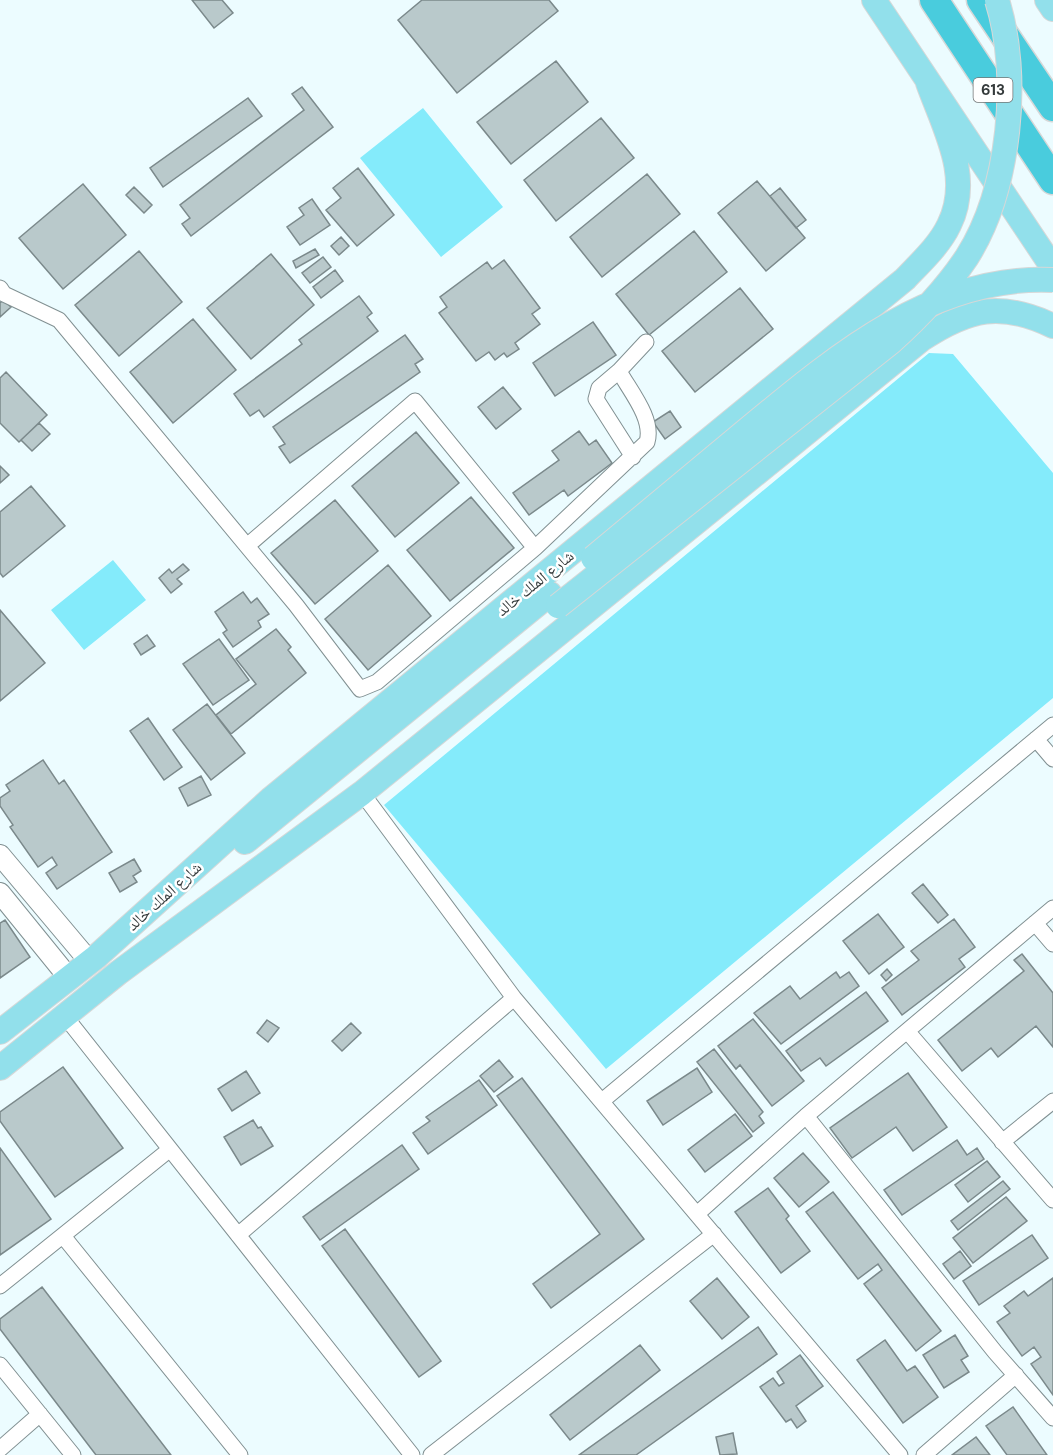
<svg xmlns="http://www.w3.org/2000/svg" width="1053" height="1455" font-family="'DM Sans','Noto Naskh Arabic',sans-serif">
  <rect width="100%" height="100%" fill="#ecfcff"/>
  <!-- green -->
  <path fill="#84ebfb" d="M423,108L503,207L441,257L360,158Z
    M929,353L953,354L1053,473V698L606,1069L384,805Z
    M113,560L146,600L84,650L51,610Z"/>
  <!-- building -->
  <path fill="#b9c9cb" stroke="#7b898b" stroke-width="1.5" d="M192,0H222L233,13L214,28Z
    M422,0H549L558,11L457,93L398,20Z
    M556,61L588,102L511,164L477,122Z
    M302,87L333,127L191,236L182,224L190,218L180,205L304,110L292,94Z
    M248,98L262,116L163,187L150,168Z
    M601,118L634,158L556,221L524,180Z
    M358,168L394,215L357,246L326,210L341,198L333,188Z
    M647,174L680,214L602,277L570,237Z
    M757,181L805,238L766,271L718,213Z
    M83,184L126,235L63,289L19,238Z
    M134,187L152,205L144,213L126,195Z
    M780,188L806,220L796,228L770,196Z
    M312,199L330,225L300,245L287,227L304,215L299,208Z
    M694,231L727,272L649,335L616,294Z
    M341,237L349,246L339,255L331,246Z
    M315,249L319,255L296,268L293,261Z
    M139,251L182,302L119,356L75,305Z
    M271,254L314,305L251,359L207,308Z
    M323,257L331,267L310,283L302,273Z
    M504,260L540,308L532,314L540,324L515,343L519,349L507,357L504,353L495,360L489,352L476,361L439,313L447,307L440,297L487,262L492,269Z
    M335,270L343,281L321,298L313,287Z
    M740,288L773,329L695,392L662,351Z
    M359,296L372,313L367,317L378,331L264,417L259,410L250,416L234,394L302,344L299,340Z
    M3,300L11,307L0,317V303Z
    M193,319L236,370L173,423L130,372Z
    M593,322L616,355L555,396L533,363Z
    M405,335L423,359L415,364L420,372L290,463L279,447L285,444L273,427Z
    M6,372L47,415L19,442L0,423V378Z
    M503,387L521,409L496,429L478,407Z
    M670,411L681,427L665,439L653,422Z
    M39,423L50,434L32,451L21,440Z
    M579,431L589,445L596,440L612,463L568,496L564,490L529,515L513,493L559,460L552,451Z
    M416,432L459,483L395,537L352,486Z
    M0,466L9,475L0,483Z
    M31,486L65,526L3,577L0,573V512Z
    M471,497L514,548L450,601L407,550Z
    M335,500L378,551L315,604L271,553Z
    M183,564L189,570L177,579L182,584L171,593L159,578L169,569L172,573Z
    M388,565L431,616L368,670L325,619Z
    M243,592L251,603L257,598L269,614L258,621L261,627L233,647L223,633L227,630L215,612Z
    M0,610L45,663L0,701Z
    M276,629L291,647L288,650L306,673L231,734L216,715L256,684L236,659Z
    M147,635L155,646L141,655L134,644Z
    M219,639L249,680L213,705L183,664Z
    M207,704L245,753L211,780L173,730Z
    M148,718L182,767L164,780L130,731Z
    M43,760L59,784L64,780L112,852L57,889L46,873L57,865L52,857L38,867L10,827L13,825L0,806V798L10,791L6,785Z
    M201,776L211,795L188,806L179,788Z
    M134,859L141,871L133,876L137,882L120,892L109,873Z
    M923,884L948,915L938,923L912,893Z
    M878,914L904,947L869,974L843,941Z
    M954,919L975,947L959,959L965,967L902,1015L882,988L919,960L911,951Z
    M5,920L30,957L0,978V923Z
    M1022,954L1053,993V1047L1036,1026L998,1057L991,1048L962,1071L938,1040L1024,971L1014,960Z
    M887,969L892,975L886,981L881,975Z
    M836,972L840,978L849,972L859,986L781,1044L754,1013L790,986L800,999Z
    M866,992L888,1021L826,1066L820,1058L801,1071L786,1051Z
    M753,1019L804,1081L772,1106L740,1065L736,1069L718,1046Z
    M267,1020L279,1028L268,1042L257,1033Z
    M351,1023L361,1033L342,1051L332,1041Z
    M714,1049L763,1112L759,1116L764,1123L753,1132L697,1062Z
    M499,1060L513,1077L494,1092L480,1076Z
    M63,1067L123,1148L55,1197L0,1121V1112Z
    M697,1068L712,1092L663,1125L647,1101Z
    M246,1071L260,1093L232,1111L218,1089Z
    M908,1073L947,1127L913,1151L896,1127L852,1158L830,1128Z
    M522,1078L644,1239L551,1308L533,1284L600,1234L497,1096Z
    M479,1080L497,1105L428,1154L413,1133L430,1121L426,1117Z
    M735,1114L752,1136L705,1172L688,1150Z
    M253,1120L258,1128L261,1127L273,1146L241,1165L224,1137Z
    M957,1140L967,1155L977,1148L984,1159L902,1215L884,1190Z
    M402,1145L419,1169L320,1240L303,1217Z
    M0,1148L51,1219L0,1255Z
    M803,1153L829,1182L799,1207L774,1178Z
    M987,1161L1000,1177L968,1202L955,1185Z
    M1003,1181L1010,1189L958,1230L951,1221Z
    M768,1188L789,1216L786,1219L810,1251L781,1273L735,1212Z
    M833,1192L941,1331L916,1351L864,1284L882,1270L878,1264L858,1279L806,1212Z
    M1006,1197L1027,1221L973,1263L953,1238Z
    M345,1229L441,1361L419,1377L322,1246Z
    M1032,1235L1048,1258L979,1305L963,1281Z
    M960,1251L971,1266L954,1279L943,1264Z
    M717,1278L749,1317L722,1339L690,1301Z
    M1053,1278V1395L1031,1364L1041,1357L1034,1347L1022,1356L997,1322L1010,1313L1004,1306L1024,1291L1028,1296Z
    M42,1287L171,1455H96L0,1329V1319Z
    M758,1327L777,1354L636,1455H579Z
    M955,1335L968,1356L961,1360L969,1372L944,1388L923,1355Z
    M885,1340L907,1371L915,1366L938,1397L903,1423L857,1360Z
    M640,1345L660,1370L570,1440L550,1415Z
    M800,1355L823,1386L796,1406L806,1421L797,1428L791,1419L786,1422L760,1387L773,1378L779,1386L784,1383L777,1372Z
    M1013,1407L1047,1455H1007L986,1426Z
    M733,1433L737,1454L720,1455L716,1437Z
    M976,1437L990,1455H952Z"/>
  <g fill="none" stroke-linecap="round" stroke-linejoin="round">
    <defs>
      <path id="minor" d="M0,288L4,294L59,320L296,605L360,689L377,682L535,548L647,442C654,419 630,391 619,371L646,342
        M619,371L599,388L596,399L633,457
        M247,546L415,401L535,548
        M1036,739L1053,759
        M362,793L514,998L900,1455
        M1035,923L1053,944
        M64,1015L412,1455
        M907,1031L1053,1200
        M602,1101L1053,725
        M806,1116L995,1352L1053,1418
        M1002,1142L1053,1101
        M697,1214L806,1116L1053,908
        M238,1235L514,998
        M63,1236L240,1455
        M0,1286L169,1150
        M0,1365L73,1455
        M0,1449L40,1414
        M431,1455L714,1234
        M924,1455L1016,1375"/>
      <path id="tertiary" d="M0,855L90,962
        M0,893L69,978"/>
      <path id="primary" d="M874,0L1053,268
        M1047,0L1053,9
        M245,842L550,594
        M0,1032L96,957L272,798L905,279C920,263 939,246 949,225C973,177 944,128 928,83
        M0,1068L118,973L362,793L922,339C969,308 1001,301 1053,326"/>
      <path id="motorway" d="M934,0L1053,180
        M981,0L1053,107"/>
    </defs>
    <!-- minor casing -->
    <use href="#minor" stroke="#819092" stroke-width="17"/>
    <!-- tertiary casing -->
    <use href="#tertiary" stroke="#819092" stroke-width="22"/>
    <!-- primary casing -->
    <use href="#primary" stroke="#d6d8d8" stroke-width="26"/>
    <!-- motorway casing -->
    <use href="#motorway" stroke="#d6d8d8" stroke-width="31"/>
    <!-- minor -->
    <use href="#minor" stroke="#fff" stroke-width="15"/>
    <!-- tertiary -->
    <use href="#tertiary" stroke="#fff" stroke-width="20"/>
    <!-- primary -->
    <use href="#primary" stroke="#92e0eb" stroke-width="24"/>
    <!-- motorway -->
    <use href="#motorway" stroke="#49ccdd" stroke-width="28"/>
    <defs>
      <path id="primary-bridge" d="M593,558C641,518 688,479 736,439C827,364 927,274 1053,280
        M558,606L891,342C920,316 945,290 967,257C1010,189 1021,76 997,0"/>
    </defs>
    <!-- primary-bridge casing -->
    <use href="#primary-bridge" stroke="#d6d8d8" stroke-width="26" stroke-linecap="butt"/>
    <!-- primary-bridge -->
    <use href="#primary-bridge" stroke="#92e0eb" stroke-width="24"/>
  </g>
  <g text-anchor="middle" dominant-baseline="central" stroke-width="5" stroke-linejoin="round" paint-order="stroke">
    <!-- shield labels -->
    <rect fill="#fff" stroke="#717576" stroke-width="1.5" x="973.5" y="78" width="39" height="24" rx="4.5"/>
    <g font-size="15" font-weight="bold" fill="#343a3b">
      <text x="993" y="90">613</text>
    </g>
    <!-- street labels -->
    <g font-size="16" fill="#343a3b" stroke="#fff">
      <text transform="translate(535 583) rotate(-39)">شارع الملك خالد</text>
      <text transform="translate(164 896) rotate(-42)">شارع الملك خالد</text>
    </g>
  </g>
</svg>
